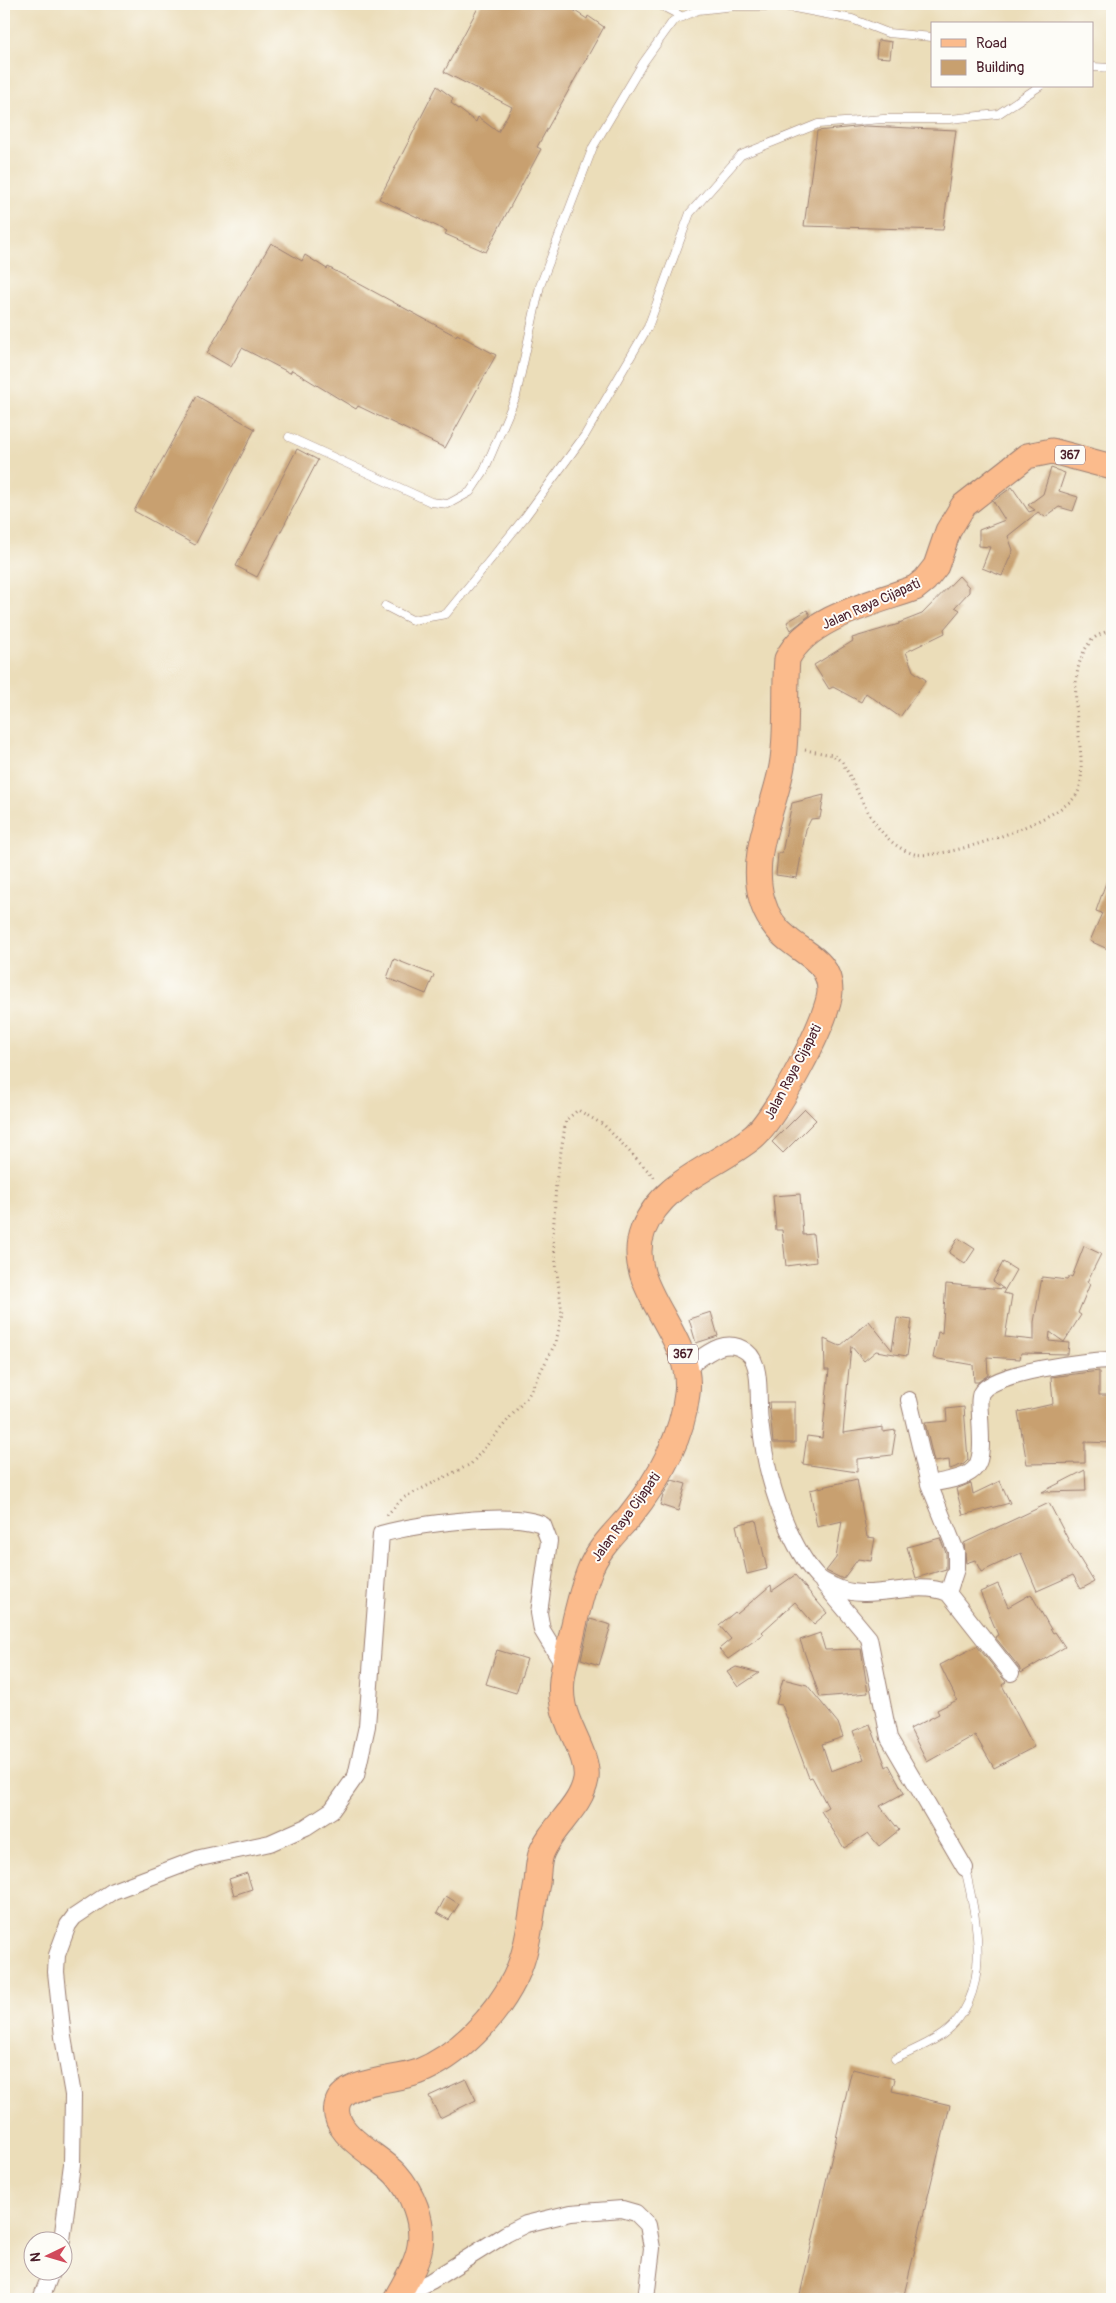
<svg xmlns="http://www.w3.org/2000/svg" width="1116" height="2303" font-family="Pangolin,sans-serif">
  <rect width="100%" height="100%" fill="#fdfcf7"/>
  <filter id="ink" filterUnits="userSpaceOnUse"><feTurbulence type="fractalNoise" baseFrequency=".02" numOctaves="2"/><feDisplacementMap in="SourceGraphic" scale="10" xChannelSelector="R" yChannelSelector="G"/><feConvolveMatrix kernelMatrix="1 2 1 2 8 2 1 2 1" color-interpolation-filters="sRGB"/></filter>
  <filter id="wash" filterUnits="userSpaceOnUse"><feTurbulence type="fractalNoise" baseFrequency=".0096" numOctaves="4" result="noise"/><feDisplacementMap in="SourceGraphic" scale="20" xChannelSelector="R" yChannelSelector="G"/><feGaussianBlur stdDeviation="1.12" result="paint"/><feColorMatrix in="noise" values="0 0 0 0 0 0 0 0 0 0 0 0 0 0 0 0 0 1.4 0 .05"/><feComposite in="paint" operator="in"/></filter>
  <g filter="url(#wash)">
    <rect width="100%" height="100%" fill="#ebddb9"/>
    <g id="blocks">
      <!-- building -->
      <path fill="#c8a06f" d="M480,4H564L587,19L588,16L604,27L537,147L541,149L486,252L445,234L447,231L379,199L437,86L453,98L451,103L476,122L478,117L498,132L512,107L444,72Z
        M878,40L892,42L890,58L876,57Z
        M865,126L956,130L943,230L804,226L817,131Z
        M271,243L302,261L305,255L327,269L328,267L456,336L457,334L496,355L445,448L358,406L356,409L292,370L290,373L242,348L231,367L207,353Z
        M197,396L255,429L195,545L134,511Z
        M297,449L318,460L257,577L236,566Z
        M1051,468L1065,473L1059,491L1078,497L1073,511L1059,507L1045,517L1038,512L1008,536L1013,550L1002,576L982,568L990,547L979,546V530L1005,520L993,501L1012,487L1029,512L1035,510L1028,505L1043,494Z
        M959,576L969,587V592L955,607L960,610L944,629L945,633L906,652L913,671L926,680L900,717L866,693L861,702L833,687L829,689L814,665L853,641L852,638L899,624V623L922,614Z
        M807,610L810,615L791,630L787,622Z
        M824,795L820,818L811,819L806,829L797,878L776,875L778,853H782L792,803Z
        M1110,871H1112V951L1090,941L1102,913L1096,911Z
        M394,959L434,975L426,994L387,978Z
        M805,1109L816,1120L783,1153L772,1142Z
        M800,1194L803,1235L813,1234L816,1262L786,1266L782,1230H776L773,1196Z
        M958,1238L975,1249L965,1264L949,1253Z
        M1084,1246L1101,1254L1087,1282L1090,1284L1078,1313L1081,1315L1064,1342L1050,1332L1049,1341L1069,1343L1068,1354L1021,1353L1020,1359L987,1357L988,1375L978,1382H974L973,1365L933,1358L938,1332L942,1333L946,1284L1004,1289L993,1281L1003,1262L1016,1270L1003,1293L1012,1295L1005,1337L1034,1340V1322L1042,1277L1067,1280L1070,1276L1072,1277Z
        M711,1312L718,1336L696,1343L689,1319Z
        M897,1318L912,1320L907,1356L876,1351L864,1361L851,1346L843,1433L883,1427V1432L896,1430L892,1455L857,1459V1472L803,1464L807,1436L822,1438L829,1370H825L824,1339L840,1346L869,1321L892,1350Z
        M1099,1371V1395H1112V1443L1085,1442V1463L1027,1464L1018,1412L1053,1404L1051,1377Z
        M769,1402H795V1443H773Z
        M964,1407L968,1460L964,1464L950,1469L949,1460L934,1462L925,1423L947,1421L946,1409Z
        M1085,1470L1086,1491L1042,1492Z
        M857,1479L867,1537L875,1538L871,1561L858,1559L843,1579L826,1571L836,1558L842,1521L817,1527L810,1490Z
        M672,1480L686,1484L678,1511L660,1505L664,1493Z
        M1000,1481L1010,1503L963,1515L956,1489L971,1483L973,1494Z
        M1049,1503L1070,1543L1094,1582L1081,1589L1073,1575L1037,1591L1021,1553L981,1572L975,1560L966,1563L964,1543Z
        M756,1520L767,1569L747,1574L736,1525Z
        M940,1538L946,1553V1569L916,1578L907,1547Z
        M795,1575L827,1613L814,1624L795,1602L762,1632L764,1634L728,1659L719,1649L731,1639L719,1625L735,1612L737,1614L771,1585L772,1591Z
        M998,1584L1008,1607L1031,1594L1053,1633L1055,1632L1065,1647L1021,1673L1019,1667L995,1637L998,1635L980,1592Z
        M590,1619L611,1625L599,1665L581,1659Z
        M820,1633L825,1650L861,1649L868,1693L820,1697L800,1640Z
        M977,1646L1006,1682L1002,1685L1034,1747L994,1768L975,1735L927,1762L910,1729L939,1714L937,1710L957,1700L940,1665Z
        M497,1650L527,1659L516,1693L486,1684Z
        M736,1667L759,1673L738,1687L727,1672Z
        M783,1679L807,1685L838,1723L843,1737L822,1744L831,1771L864,1759L853,1731L870,1724L886,1767L889,1765L904,1793L880,1806L899,1830L879,1846L868,1833L844,1848L821,1811L828,1807L812,1777L809,1778L782,1705L776,1704Z
        M247,1873L252,1889L234,1895L229,1879Z
        M446,1896L459,1904L449,1920L437,1913Z
        M852,2069L895,2079L892,2091L950,2105L903,2299H799Z
        M466,2079L476,2100L440,2118L429,2096Z"/>
    </g>
  </g>
  <g filter="url(#ink)">
    <use href="#blocks" fill-opacity="0" stroke="#9a7e72" stroke-width="1"/>
    <g fill="none" stroke-linecap="round" stroke-linejoin="round">
      <defs>
        <path id="lane" d="M658,4L683,17
          M1092,67L1112,68
          M289,437L431,502L448,504L470,492L484,471L516,396L540,286L593,147L643,63L673,21L698,10L735,6H784L852,19L888,33L932,37
          M385,606L412,620L446,614L525,517L585,435L648,327L690,213L741,155L818,124L883,119H950L998,114L1040,86
          M895,2059C911,2051 929,2044 943,2034C994,1996 977,1920 965,1868"/>
        <path id="street" d="M687,1368C705,1355 725,1335 747,1352C763,1364 757,1403 760,1421C762,1439 765,1459 770,1477C778,1508 796,1555 819,1578C823,1582 828,1583 833,1586C871,1605 911,1578 948,1593L1011,1673
          M909,1400L929,1484L956,1551V1569L948,1593
          M929,1484C983,1475 983,1470 980,1416C980,1409 978,1400 981,1393C992,1372 1089,1360 1112,1360
          M823,1583L869,1638L889,1738L965,1868
          M62,2240L72,2164L73,2095L63,2037L56,1972L57,1955L68,1925L74,1917L113,1891L200,1858L270,1843L306,1827L332,1810L356,1776L367,1726L381,1534C414,1525 514,1510 543,1525L549,1541L539,1613L542,1630L564,1666
          M41,2299L52,2270
          M396,2299L431,2281L506,2234L526,2224L571,2213L622,2209L636,2213L648,2225L652,2248L646,2299"/>
        <path id="primary" d="M396,2299C405,2282 417,2265 420,2246C424,2221 412,2192 396,2174C379,2155 327,2133 338,2102C346,2080 398,2080 418,2072C458,2056 496,2017 515,1978C529,1949 531,1914 537,1883C538,1874 538,1863 541,1854C551,1827 581,1808 586,1779C589,1756 567,1729 563,1705C558,1681 566,1661 571,1638C576,1615 581,1593 589,1572C597,1550 614,1534 629,1517C657,1482 682,1439 687,1394C695,1335 621,1287 643,1230C663,1180 715,1168 753,1137C775,1119 829,1019 830,991C830,963 807,955 789,940C776,930 766,915 762,900C749,854 774,810 782,766C788,731 784,694 787,659C808,617 874,603 915,588L925,580L936,566L948,531L963,506L1027,456L1052,451L1112,467"/>
      </defs>
      <!-- lane casing -->
      <use href="#lane" stroke="#9a7e72" stroke-width="9"/>
      <!-- street casing -->
      <use href="#street" stroke="#9a7e72" stroke-width="18"/>
      <!-- primary casing -->
      <use href="#primary" stroke="#9a7e72" stroke-width="27"/>
      <!-- path -->
      <path stroke="#9a7e72" stroke-width="3" stroke-dasharray="1 4" stroke-linecap="butt" d="M805,750L833,755L842,762C861,794 873,839 911,853C938,864 1063,819 1077,794C1083,783 1081,768 1081,757C1078,721 1066,668 1092,640C1097,635 1106,632 1112,629
        M387,1515L403,1498L471,1464L528,1396L556,1342L562,1314L553,1238L556,1182L566,1120L578,1110L604,1125L656,1179"/>
      <!-- lane -->
      <use href="#lane" stroke="#fff" stroke-width="8"/>
      <!-- street -->
      <use href="#street" stroke="#fff" stroke-width="16"/>
      <!-- primary -->
      <use href="#primary" stroke="#fbbb8c" stroke-width="25"/>
    </g>
  </g>
  <g text-anchor="middle" dominant-baseline="central" stroke-width="4" stroke-linejoin="round" paint-order="stroke">
    <!-- shield labels -->
    <g fill="#fdfcf7" stroke="#806168" stroke-width="1">
      <rect x="1055" y="445.5" width="30" height="19" rx="4"/>
      <rect x="668" y="1344.5" width="30" height="19" rx="4"/>
    </g>
    <g font-size="12" font-weight="bold" fill="#4a1f2b">
      <text x="1070" y="455">367</text>
      <text x="683" y="1354">367</text>
    </g>
    <!-- street labels -->
    <g font-size="14" fill="#4a1f2b" stroke="#fdfcf7">
      <text transform="translate(871 604) rotate(-24)">Jalan Raya Cijapati</text>
      <text transform="translate(793 1072) rotate(-62)">Jalan Raya Cijapati</text>
      <text transform="translate(626 1517) rotate(-54)">Jalan Raya Cijapati</text>
    </g>
  </g>
  <!-- margin -->
  <rect width="1116" height="2303" fill="none" stroke="#fdfcf7" stroke-width="20"/>
  <!-- legend -->
  <rect x="931" y="22" width="162" height="65" fill="#fdfcf7" stroke="#b5a4a5"/>
  <rect x="941" y="39" width="25" height="8" fill="#fbbb8c" stroke="#b5a4a5"/>
  <text x="976" y="48" font-size="15" fill="#4a1f2b">Road</text>
  <rect x="941" y="60" width="25" height="15" fill="#c8a06f" stroke="#b5a4a5"/>
  <text x="976" y="72" font-size="15" fill="#4a1f2b">Building</text>
  <!-- north arrow -->
  <g transform="translate(48 2256) rotate(265)"><circle r="24" fill="#fdfcf7" stroke="#b5a4a5"/>
  <path d="M0-4L9 19L0 12L-9 19Z" fill="#d1495b"/>
  <text y="-8" font-size="14" font-weight="bold" text-anchor="middle" fill="#4a1f2b">N</text>
  </g>
</svg>
